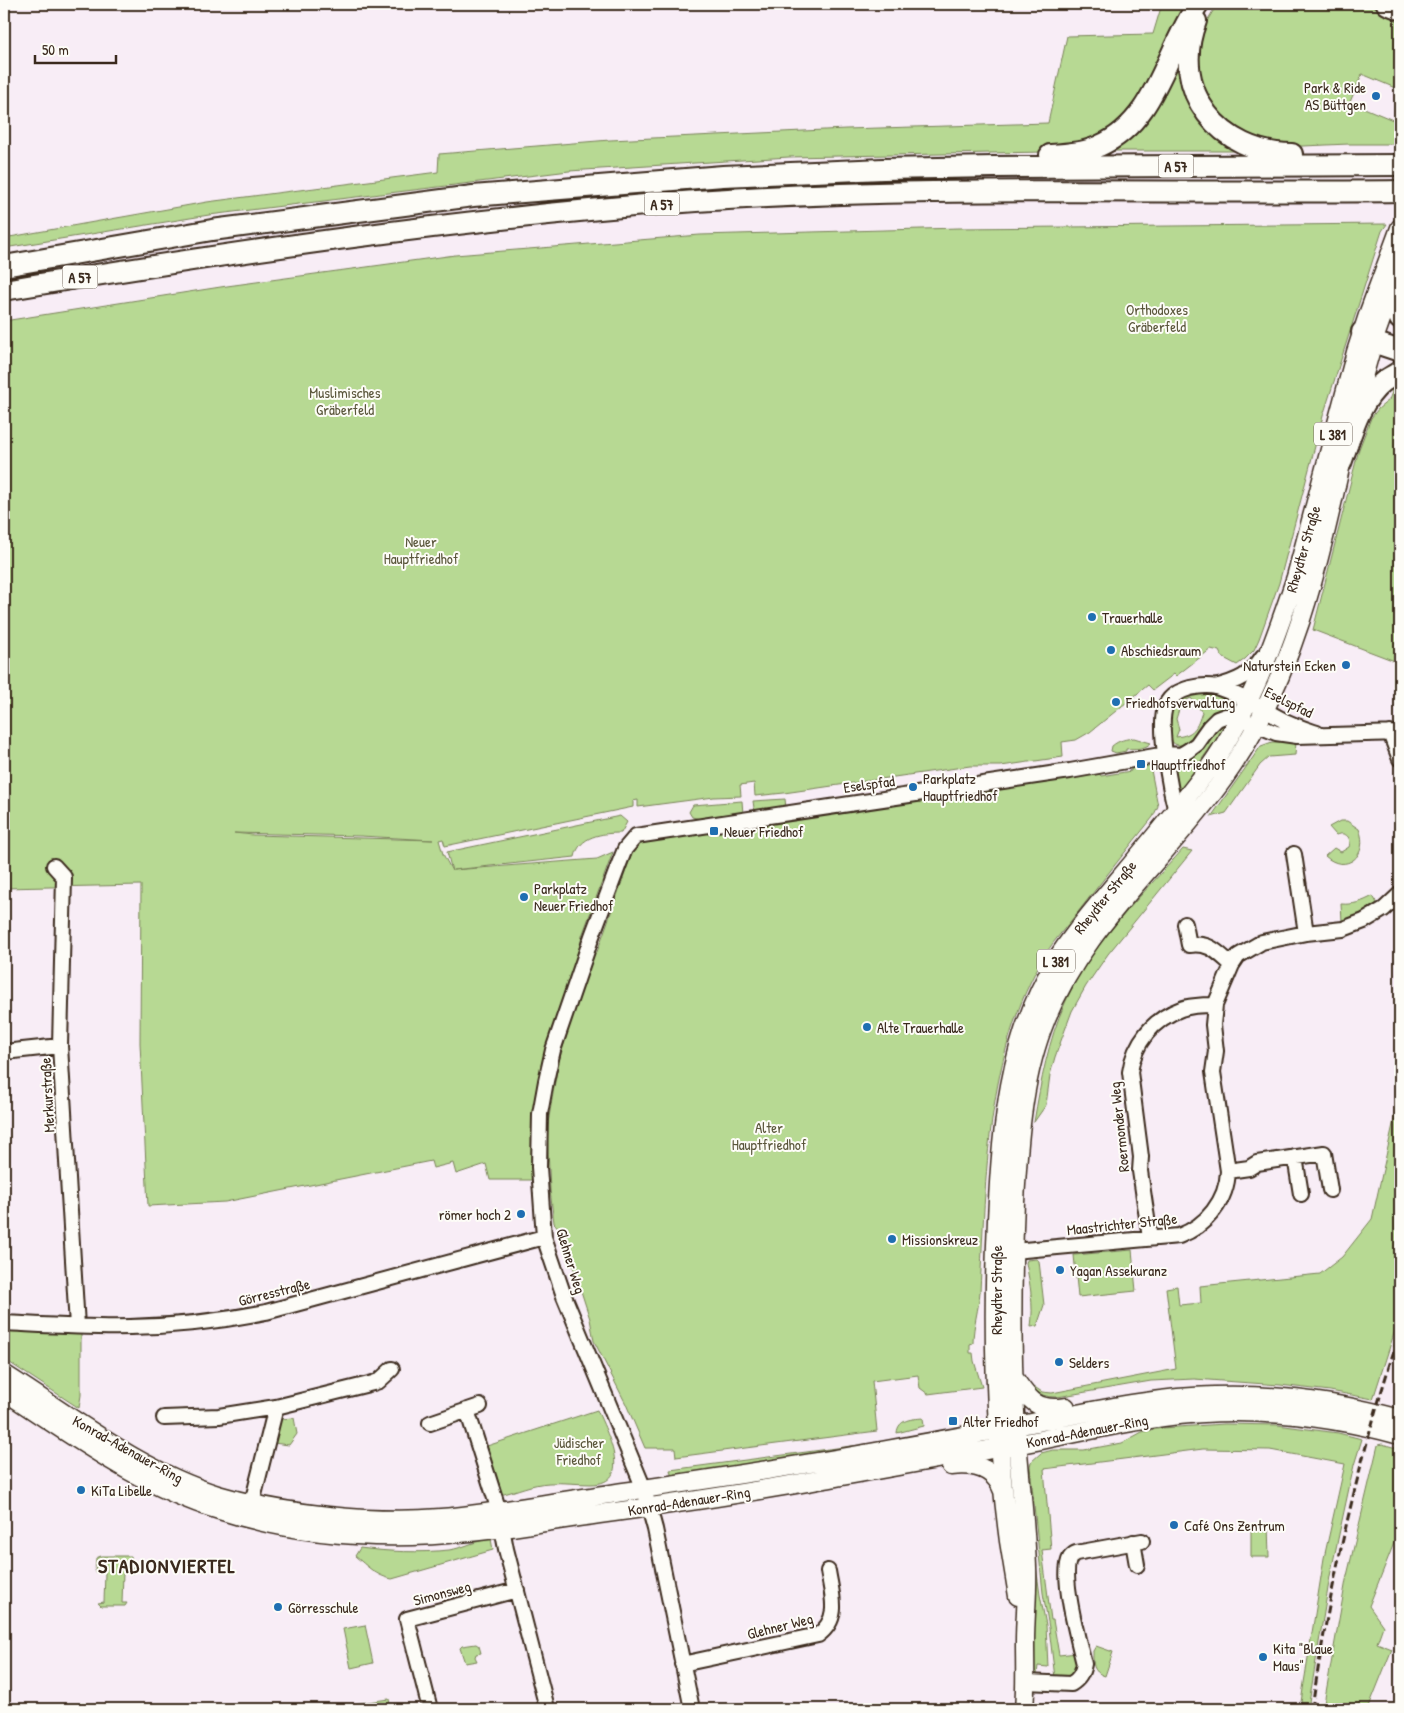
<svg xmlns="http://www.w3.org/2000/svg" width="1404" height="1713" font-family="'Patrick Hand',sans-serif">
  <rect width="100%" height="100%" fill="#f8edf6"/>
  <filter id="ink" filterUnits="userSpaceOnUse"><feTurbulence type="fractalNoise" baseFrequency=".02" numOctaves="2"/><feDisplacementMap in="SourceGraphic" scale="10" xChannelSelector="R" yChannelSelector="G"/><feConvolveMatrix kernelMatrix="1 2 1 2 8 2 1 2 1" color-interpolation-filters="sRGB"/></filter>
  <g filter="url(#ink)">
    <!-- green -->
    <path fill="#b7d993" stroke="#798258" fill-rule="evenodd" d="M1162,4H1189L1136,111L1091,144L1044,152L789,157L569,171L209,215L4,248V238L207,202L438,172L439,154L610,140L846,129L1048,123L1067,36L1153,34Z
      M1220,4H1367L1400,17V90L1362,74L1350,102L1400,123V144H1349L1280,147L1239,131L1210,105L1197,69L1201,31L1213,11Z
      M1183,37L1184,72L1243,151H1100Z
      M1387,224L1382,231L1323,416L1279,583L1259,639L1254,650L1245,659L1237,665L1222,657L1219,651L1211,649L1176,676L1174,674L1153,690L1148,685L1090,732L1076,740L1062,742L1063,757L1001,766H970L784,793L755,796L754,783L740,785L741,796L714,797L638,807V800L633,801V807L445,846L443,839L439,840L443,854L452,871L447,852L620,816L627,822L621,833C602,833 579,836 575,857L453,870L597,859L613,852L582,936L579,953L533,1114V1180H490L486,1164L456,1174L453,1163L433,1168L431,1161L225,1202L148,1206L140,1043L141,885L4,888V321L227,286L455,255L700,235L959,228ZM234,833L361,836L433,840L253,835Z
      M1400,379V663L1313,630L1359,449L1371,418L1378,409L1389,400L1392,392L1389,386Z
      M1212,691L1235,701V706C1232,708 1228,708 1224,711C1213,719 1181,763 1169,737V710L1183,695ZM1191,698L1202,712C1197,728 1194,735 1176,737L1179,729L1176,719L1181,703Z
      M1228,721L1220,740L1214,742L1177,795L1174,763L1219,725Z
      M1134,738L1151,743C1143,750 1136,748 1126,749V751L1116,753L1111,751L1112,746C1119,740 1126,739 1134,738Z
      M1272,742H1296L1295,755L1269,757L1260,765L1226,813L1211,817L1261,746Z
      M1150,765L1158,806L1153,817C1128,848 1103,880 1078,912C1068,925 1055,939 1046,953C985,1054 986,1177 980,1291C979,1309 973,1325 973,1343L970,1344V1353H973L974,1361L982,1387L928,1394L920,1388L918,1375L872,1381L877,1431L676,1457L675,1448H645L626,1404L594,1341L590,1319L562,1232L554,1223L550,1190L547,1129L558,1064L582,984L594,953L597,952L631,856L635,848L646,841L708,831L709,834L716,833V830L1099,773L1101,776L1131,771V768Z
      M785,799L786,808L758,812L754,808L753,801Z
      M742,801L743,814L705,820L692,817L689,812L693,805Z
      M1340,821H1347L1359,829C1370,855 1346,875 1325,856L1334,848L1341,852L1349,847C1352,838 1346,831 1336,835L1329,827Z
      M1183,849L1192,851L1108,954L1086,986L1072,1011L1055,1057L1050,1075L1046,1105L1034,1122C1041,1081 1048,1041 1065,1003C1091,944 1141,896 1183,849Z
      M1373,896L1377,903L1358,915L1342,921L1341,904C1353,905 1362,902 1373,896Z
      M1400,1093V1315L1373,1399L1330,1391L1280,1385L1194,1379L1151,1381L1057,1397C1046,1397 1040,1395 1032,1388H1036L1042,1392L1052,1393L1176,1369L1166,1288L1177,1286L1179,1305L1201,1303L1200,1286L1320,1274L1342,1257L1372,1219Z
      M1132,1250L1136,1291L1078,1297L1074,1255Z
      M1036,1259L1039,1261L1044,1305L1037,1326L1031,1327C1034,1305 1030,1284 1026,1263L1027,1260Z
      M7,1327L78,1330L81,1335V1395L79,1408L4,1359V1334L6,1333Z
      M597,1410C606,1431 635,1484 591,1484C577,1484 563,1482 549,1483C531,1484 517,1491 500,1495L487,1446Z
      M294,1418L297,1434L289,1445L273,1443L279,1419Z
      M923,1418L924,1426L897,1433C898,1419 912,1419 923,1418Z
      M1225,1424L1277,1425L1338,1433L1362,1439L1354,1465L1330,1576L1308,1709H1300L1303,1689L1324,1558L1345,1464L1270,1450L1203,1449L1044,1469L1051,1549L1042,1550L1051,1620H1053L1059,1655L1077,1653L1078,1670L1069,1678H1055L1049,1628L1043,1593L1030,1466L1031,1462L1041,1453L1053,1450H1084L1122,1443L1142,1432L1162,1428Z
      M882,1442L881,1444L672,1478L670,1470Z
      M1382,1444L1400,1449V1534L1398,1533L1369,1606L1383,1626L1377,1643L1392,1649L1368,1709H1323L1346,1580L1378,1445Z
      M1268,1524L1269,1557H1251V1525Z
      M491,1539L493,1550L392,1579C376,1576 367,1566 355,1556L360,1548C389,1552 420,1553 449,1550C464,1548 476,1540 491,1539Z
      M1034,1551L1040,1595L1046,1625L1048,1667L1038,1666L1037,1674L1032,1668Z
      M101,1556H131L133,1573H123L122,1603H127L125,1606H101L98,1603L104,1602L105,1572H95L96,1558Z
      M365,1625L373,1663L351,1668L343,1629Z
      M476,1644L479,1646L481,1653L476,1654L475,1657L477,1661L465,1663L460,1648L462,1646Z
      M1096,1646L1113,1652L1105,1676C1092,1672 1093,1663 1093,1651Z
      M389,1699L391,1709H317Z"/>
    <g fill="none" stroke-linecap="round" stroke-linejoin="round">
      <defs>
        <path id="minor" d="M1215,687C1238,681 1250,676 1263,656
          M1390,733L1400,759
          M1176,811C1170,790 1157,723 1166,705C1170,695 1180,691 1190,688C1199,686 1207,685 1216,687C1240,694 1260,708 1281,719C1292,725 1305,729 1317,733
          M1294,854L1306,933
          M54,866L64,877L60,1046L77,1326
          M1185,924L1189,945C1210,942 1217,952 1232,965
          M4,1052L60,1046
          M1295,1157L1301,1194
          M1228,1171L1249,1168L1257,1163L1324,1153L1330,1190
          M1150,1238L1140,1171L1141,1157L1130,1072C1134,1043 1153,1019 1181,1009C1191,1005 1204,1005 1215,1005
          M1013,1251L1179,1236C1206,1226 1227,1201 1228,1171L1213,1072L1216,1051L1213,1025L1215,1005L1232,965L1238,956L1262,942L1306,933L1343,929L1364,921L1384,909L1400,894
          M4,1323C45,1325 88,1328 130,1327C176,1326 221,1321 266,1312L544,1237
          M467,1410L499,1511
          M164,1418L219,1416L276,1407L373,1383L379,1381L392,1369
          M430,1423L480,1406
          M252,1503L276,1407
          M502,1528L506,1549L546,1704
          M1133,1542L1137,1565
          M682,1664L818,1635C841,1618 832,1596 828,1571
          M1026,1682L1071,1684C1079,1679 1082,1674 1084,1664C1079,1643 1060,1575 1070,1558C1070,1557 1075,1553 1076,1553L1142,1541
          M430,1709L407,1619L517,1590
          M692,1709L655,1529L644,1489L564,1296L544,1237L539,1167L540,1114L546,1081L553,1050L592,936L619,864L625,849L636,836L1070,771L1166,754L1181,755L1189,750L1197,744L1209,727L1217,719L1225,716L1239,718L1276,733L1297,736L1400,733"/>
        <path id="major" d="M1350,423L1373,342L1400,266
          M4,1374C72,1417 140,1471 218,1495C282,1514 373,1524 441,1518C489,1514 536,1505 584,1498C687,1482 790,1468 892,1449C942,1440 992,1431 1042,1421C1098,1410 1156,1397 1214,1396C1276,1394 1340,1403 1400,1419
          M1014,1378C1029,1400 1037,1412 1066,1407
          M4,1391C72,1435 140,1486 219,1510C300,1536 385,1541 470,1532C513,1528 556,1520 599,1514C738,1496 876,1470 1014,1445C1064,1436 1113,1424 1163,1417C1243,1406 1323,1414 1400,1435
          M951,1466C973,1463 995,1467 1003,1491
          M1018,1596C1015,1578 1012,1560 1009,1541C995,1436 992,1327 997,1220C1001,1130 1008,1037 1057,959C1074,932 1095,908 1115,884C1147,846 1179,808 1209,768C1250,711 1274,643 1296,577L1356,352L1369,312L1400,228
          M1024,1709C1026,1687 1025,1664 1025,1642C1025,1617 1028,1592 1027,1567C1025,1515 1018,1464 1015,1412C1011,1342 1012,1272 1015,1202C1018,1145 1022,1083 1042,1029C1078,930 1164,862 1224,778C1293,682 1319,564 1344,450"/>
        <path id="highway" d="M1387,4L1400,9
          M1196,21C1169,91 1220,154 1292,154
          M1050,155C1066,154 1084,153 1099,146C1157,121 1165,51 1198,4
          M4,266L212,230L473,196L723,176L883,169L994,167L1400,165
          M1394,281V300L1400,319
          M4,290C233,252 464,218 696,201C930,185 1166,194 1400,191
          M1362,332L1373,342L1400,351
          M1341,463C1351,435 1359,401 1383,382C1388,378 1395,375 1400,371"/>
      </defs>
      <!-- minor casing -->
      <use href="#minor" stroke="#3b2a1e" stroke-width="18"/>
      <!-- major casing -->
      <use href="#major" stroke="#3b2a1e" stroke-width="21"/>
      <!-- highway casing -->
      <use href="#highway" stroke="#3b2a1e" stroke-width="24"/>
      <!-- minor -->
      <use href="#minor" stroke="#fdfcf7" stroke-width="14"/>
      <!-- major -->
      <use href="#major" stroke="#fdfcf7" stroke-width="18"/>
      <!-- highway -->
      <use href="#highway" stroke="#fdfcf7" stroke-width="20"/>
      <!-- rail -->
      <path stroke="#3b2a1e" stroke-width="3" stroke-dasharray="8 4" stroke-linecap="butt" d="M1312,1709C1330,1581 1360,1455 1400,1332"/>
    </g>
  </g>
  <!-- markers -->
  <g fill="#1f6fb2" stroke="#fdfcf7" stroke-width="2">
    <circle cx="1376" cy="96" r="5"/>
    <circle cx="1092" cy="617" r="5"/>
    <circle cx="1111" cy="650" r="5"/>
    <circle cx="1346" cy="665" r="5"/>
    <circle cx="1116" cy="702" r="5"/>
    <rect x="1136" y="759" width="10" height="10" rx="2.5"/>
    <circle cx="913" cy="787" r="5"/>
    <rect x="709" y="826" width="10" height="10" rx="2.5"/>
    <circle cx="524" cy="897" r="5"/>
    <circle cx="867" cy="1027" r="5"/>
    <circle cx="521" cy="1214" r="5"/>
    <circle cx="892" cy="1239" r="5"/>
    <circle cx="1060" cy="1270" r="5"/>
    <circle cx="1059" cy="1362" r="5"/>
    <rect x="948" y="1416" width="10" height="10" rx="2.5"/>
    <circle cx="81" cy="1490" r="5"/>
    <circle cx="1174" cy="1525" r="5"/>
    <circle cx="278" cy="1607" r="5"/>
    <circle cx="1263" cy="1657" r="5"/>
  </g>
  <g text-anchor="middle" dominant-baseline="central" stroke-width="4" stroke-linejoin="round" paint-order="stroke">
    <!-- shield labels -->
    <g fill="#fdfcf7" stroke="#75695f" stroke-width="1">
      <rect x="1158.5" y="154.5" width="35" height="23" rx="4"/>
      <rect x="644.5" y="192.5" width="35" height="23" rx="4"/>
      <rect x="62.5" y="265.5" width="35" height="23" rx="4"/>
      <rect x="1314" y="422.5" width="38" height="23" rx="4"/>
      <rect x="1037" y="949.5" width="38" height="23" rx="4"/>
    </g>
    <g font-size="14" font-weight="bold" fill="#3b2a1e">
      <text x="1176" y="166">A 57</text>
      <text x="662" y="204">A 57</text>
      <text x="80" y="277">A 57</text>
      <text x="1333" y="434">L 381</text>
      <text x="1056" y="961">L 381</text>
    </g>
    <!-- poi labels -->
    <g font-size="15" fill="#3b2a1e" stroke="#fdfcf7" text-anchor="start">
      <text x="1366" y="87" text-anchor="end">Park &amp; Ride<tspan x="1366" dy="17">AS Büttgen</tspan></text>
      <text x="1102" y="617">Trauerhalle</text>
      <text x="1121" y="650">Abschiedsraum</text>
      <text x="1336" y="665" text-anchor="end">Naturstein Ecken</text>
      <text x="1126" y="702">Friedhofsverwaltung</text>
      <text x="1151" y="764">Hauptfriedhof</text>
      <text x="923" y="778">Parkplatz<tspan x="923" dy="17">Hauptfriedhof</tspan></text>
      <text x="724" y="831">Neuer Friedhof</text>
      <text x="534" y="888">Parkplatz<tspan x="534" dy="17">Neuer Friedhof</tspan></text>
      <text x="877" y="1027">Alte Trauerhalle</text>
      <text x="511" y="1214" text-anchor="end">römer hoch 2</text>
      <text x="902" y="1239">Missionskreuz</text>
      <text x="1070" y="1270">Yagan Assekuranz</text>
      <text x="1069" y="1362">Selders</text>
      <text x="963" y="1421">Alter Friedhof</text>
      <text x="91" y="1490">KiTa Libelle</text>
      <text x="1184" y="1525">Café Ons Zentrum</text>
      <text x="288" y="1607">Görresschule</text>
      <text x="1273" y="1648">Kita "Blaue<tspan x="1273" dy="17">Maus"</tspan></text>
    </g>
    <!-- park labels -->
    <g font-size="15" fill="#5a563b" stroke="#fdfcf7">
      <text x="1157" y="309">Orthodoxes<tspan x="1157" dy="17">Gräberfeld</tspan></text>
      <text x="345" y="392">Muslimisches<tspan x="345" dy="17">Gräberfeld</tspan></text>
      <text x="421" y="541">Neuer<tspan x="421" dy="17">Hauptfriedhof</tspan></text>
      <text x="769" y="1127">Alter<tspan x="769" dy="17">Hauptfriedhof</tspan></text>
      <text x="579" y="1442">Jüdischer<tspan x="579" dy="17">Friedhof</tspan></text>
    </g>
    <!-- street labels -->
    <g font-size="15" fill="#3b2a1e" stroke="#fdfcf7">
      <text transform="translate(1303 549) rotate(-74)">Rheydter Straße</text>
      <text transform="translate(1289 702) rotate(26)">Eselspfad</text>
      <text transform="translate(869 784) rotate(-8)">Eselspfad</text>
      <text transform="translate(1105 897) rotate(-51)">Rheydter Straße</text>
      <text transform="translate(47 1095) rotate(-93)">Merkurstraße</text>
      <text transform="translate(1119 1127) rotate(-96)">Roermonder Weg</text>
      <text transform="translate(1122 1224) rotate(-6)">Maastrichter Straße</text>
      <text transform="translate(571 1261) rotate(73)">Glehner Weg</text>
      <text transform="translate(996 1290) rotate(-90)">Rheydter Straße</text>
      <text transform="translate(274 1292) rotate(-14)">Görresstraße</text>
      <text transform="translate(1087 1431) rotate(-11)">Konrad-Adenauer-Ring</text>
      <text transform="translate(128 1449) rotate(29)">Konrad-Adenauer-Ring</text>
      <text transform="translate(689 1501) rotate(-9)">Konrad-Adenauer-Ring</text>
      <text transform="translate(442 1593) rotate(-15)">Simonsweg</text>
      <text transform="translate(780 1626) rotate(-14)">Glehner Weg</text>
    </g>
    <!-- district labels -->
    <g font-size="20" font-weight="bold" letter-spacing="1" fill="#3b2a1e" stroke="#fdfcf7">
      <text x="167" y="1565">STADIONVIERTEL</text>
    </g>
  </g>
  <!-- margin -->
  <rect width="1404" height="1713" fill="none" stroke="#fdfcf7" stroke-width="20"/>
  <rect x="10" y="10" width="1384" height="1693" fill="none" stroke="#3b2a1e" stroke-width="2" filter="url(#ink)"/>
  <!-- scale -->
  <path d="M35 55v8h81v-8" fill="none" stroke="#3b2a1e" stroke-width="2.5"/>
  <text x="42" y="55" font-size="15" fill="#3b2a1e" stroke="#fdfcf7" stroke-width="4" paint-order="stroke">50 m</text>
</svg>
